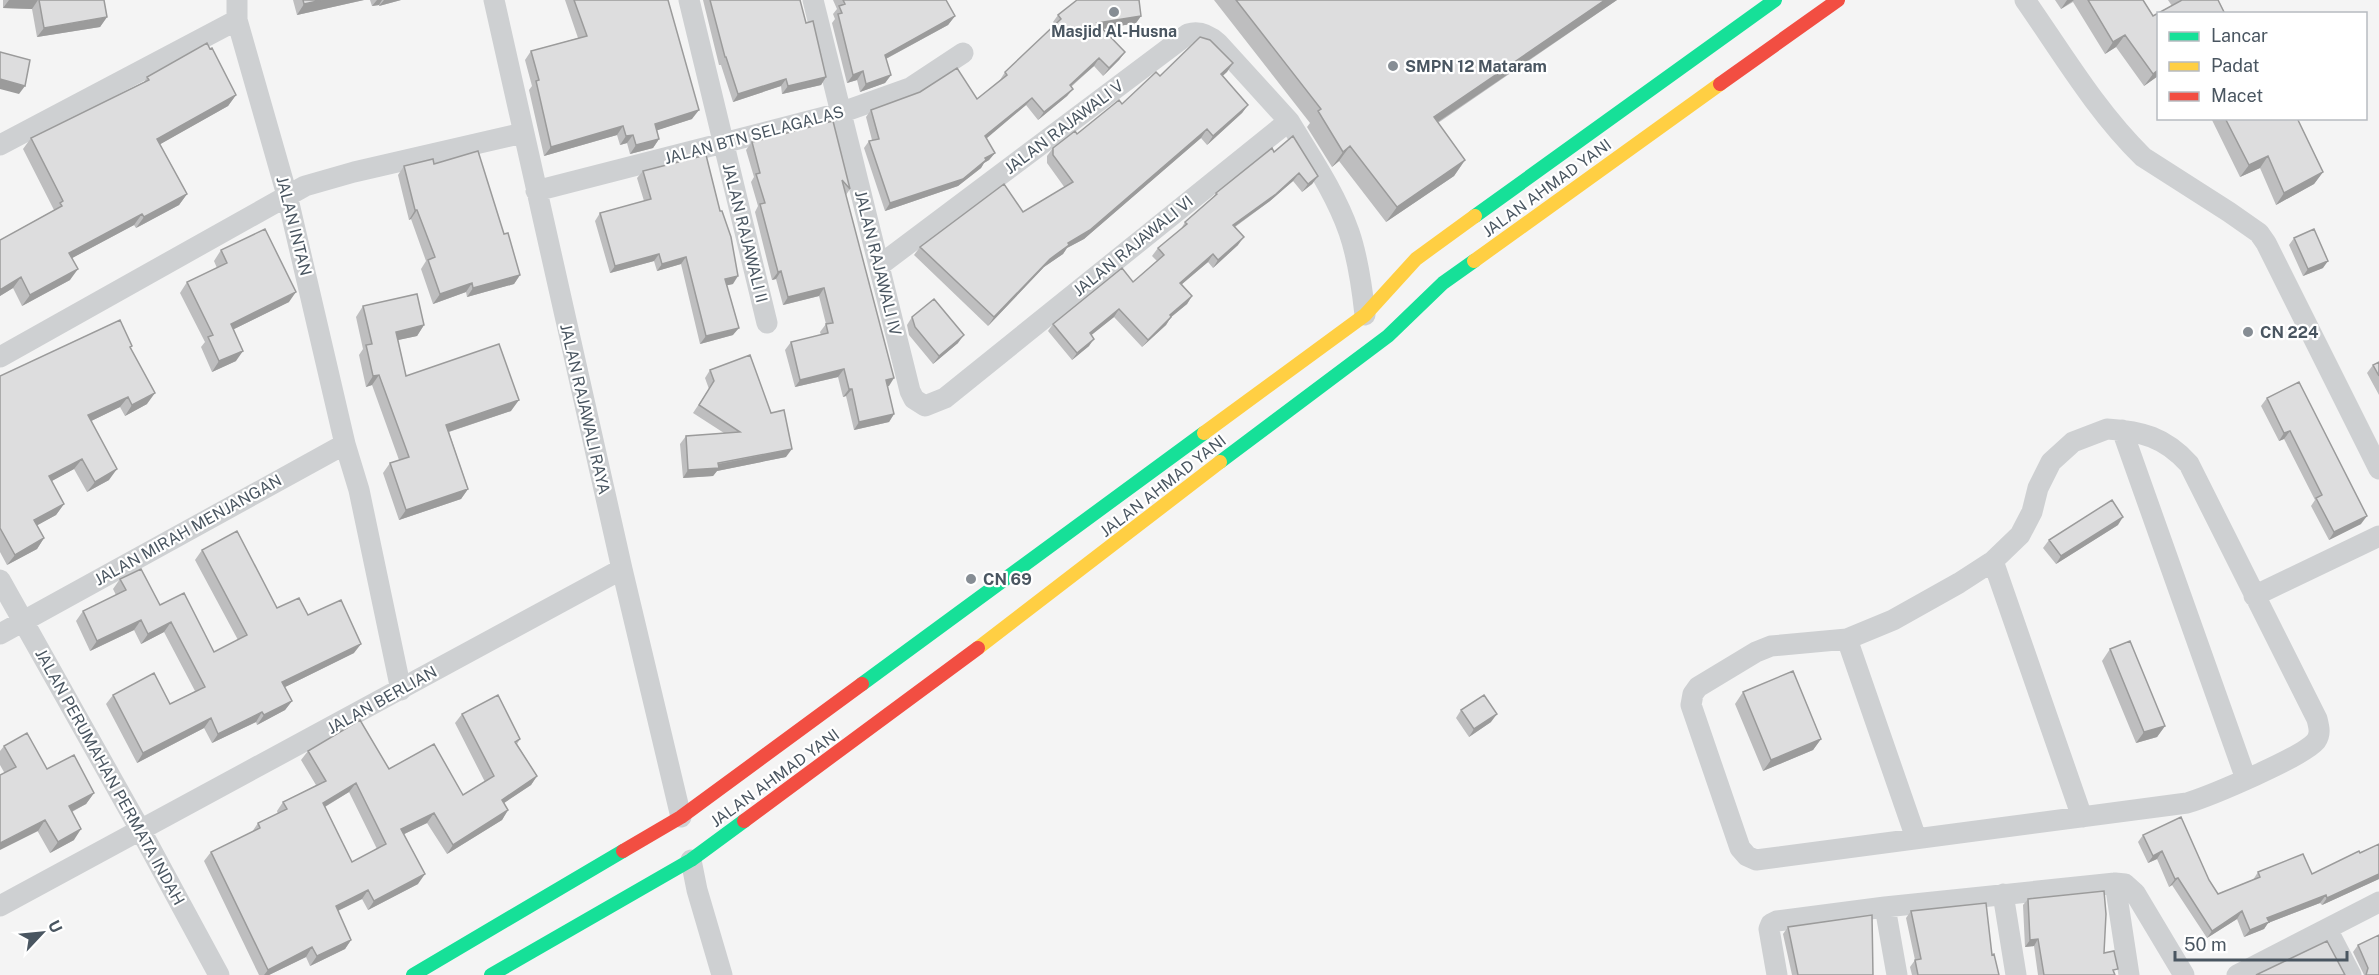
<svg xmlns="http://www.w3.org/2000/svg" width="2379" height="975" font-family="'Public Sans',sans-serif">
  <rect width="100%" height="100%" fill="#f4f4f4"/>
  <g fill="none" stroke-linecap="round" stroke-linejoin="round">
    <!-- street -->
    <path stroke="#ced0d2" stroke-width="21" d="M494,0L622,569L681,817
      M689,0L767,323
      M813,0L910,391L914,399L925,406L945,398L1289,121L1218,43C1209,35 1200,30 1188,34L880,265
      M2025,0C2062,53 2096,111 2143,157L2229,212L2259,233L2266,243L2379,469
      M1289,121C1310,156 1335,192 1349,232C1358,258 1362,287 1365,315
      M0,145L237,20
      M536,191L840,113L910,88L963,53
      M0,357L305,186L354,172L523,133
      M2107,429C2141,431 2165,437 2189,464L2317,719C2319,727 2321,734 2316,741C2303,757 2210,796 2187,803L1756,860L1747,856L1740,848L1691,705L1693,694L1698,687L1756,652L1771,646L1847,639L1893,620L1959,583L1993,561L2020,535L2032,512L2038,488L2051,462L2073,442Z
      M2122,430L2246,779
      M345,444L359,490L401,690
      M1993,561L2082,817
      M0,580L141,831L219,975
      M2254,596L2379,536
      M0,634L345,444L287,195L237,20V0
      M1847,639L1916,838
      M691,860L697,890L722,975
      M2115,883L2129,975
      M2003,894L2016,975
      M0,906L622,569
      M1885,907L1897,975
      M2327,929L2351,975
      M1777,975L1769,929L1771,924L1777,921L1885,907L2115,883L2125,884L2135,893L2184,975
      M2237,975L2379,902"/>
    <!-- fast -->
    <path stroke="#16e098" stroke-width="14" d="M1475,216L1775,0
      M1220,462L1388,336L1443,283L1474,261
      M862,684L1204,433
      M413,975L623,851
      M491,975L691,860L744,821"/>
    <!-- slow -->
    <path stroke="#ffcf43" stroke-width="14" d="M1474,261L1720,84
      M1204,433L1365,315L1416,259L1475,216
      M978,648L1220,462"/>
    <!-- jam -->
    <path stroke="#f24e42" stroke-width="14" d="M1720,84L1838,0
      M744,821L978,648
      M623,851L681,817L862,684"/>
  </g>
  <!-- wall -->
  <path fill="#bebebf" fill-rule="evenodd" d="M3,0H104L107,17L100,27L37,37L32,9L3,8Z
    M293,0H364L297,15Z
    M370,0H401L379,6V5L372,6Z
    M565,0H668L692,119L657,130L659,139L653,148L630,154L627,143L620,145L617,135L544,156L529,90L532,86L525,60L531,51L578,38Z
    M703,0H800L806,23L826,77L821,85L782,94L781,86L733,102L721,65H719Z
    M833,0H946L955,16L948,25L886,59L891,75L885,83L860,92L857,80L847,83L832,23L835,19L833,14L837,9Z
    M1214,0H1617L1438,123L1465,160L1454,176L1386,222L1339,161L1332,167L1307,127L1310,123Z
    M2055,0H2143L2153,16L2172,6L2168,0H2218L2158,76L2144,86L2116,47L2105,54L2073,2L2061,9Z
    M1058,15L1141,16L1136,23L1102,29L1125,52L1119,60L1103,76L1094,66L1071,87L1073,89L1067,96L1038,120L1026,105L986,138L995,153L989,160L984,163L981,168L958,186L885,211L864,148L869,141L872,140L866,117L871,110L920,92L977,99L1000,80L1005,72L1055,25L1053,22Z
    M1233,63L1222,76L1248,105L1242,113L1207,145L1201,138L1084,239L1067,248L1063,254L1044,267L988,326L914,255L920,247L1023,212L1065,188L1047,163V156L1053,148L1077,134L1122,104L1160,76Z
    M147,77L236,95L228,106L160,144L187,194L179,205L136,228L134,225L72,258L70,280L22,306L13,288L0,296V240L54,210L23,149L31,138L144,82Z
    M2211,118H2297L2323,172L2314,184L2276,205L2260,168L2240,177Z
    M833,121L850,189L846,195L889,386H887L894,414L889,422L854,430L846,396L843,397L838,377L795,387L785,350L791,342L821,335L820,332L826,324L819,296L783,305L776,279L772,280L755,212L758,206L751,182L754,177L746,150L752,142Z
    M1274,152L1318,176L1312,184L1302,192L1293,181L1270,201L1235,227L1238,245L1213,268L1208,262L1182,284L1192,296L1187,304L1171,317L1166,325L1142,347L1114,317L1091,335L1089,346L1072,360L1048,331L1053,324L1133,282L1157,261L1152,256L1158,248L1181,229L1185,222L1212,199L1216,193Z
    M434,164L504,234L520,275L514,284L467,297L466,292L433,304L421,269L426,261L411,219L409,220L398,175L404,166Z
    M643,171L733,284L727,285L733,335L700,344L681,264L657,271L654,261L610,273L595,221L600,213L644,201L637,178Z
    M2294,238L2323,268L2303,276L2289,245Z
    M221,250L289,302L234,329L236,361L212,372L201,347L205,342L180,293L187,282L217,268L214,261Z
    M363,306L424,325L417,336L398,340L406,376L511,411L449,432L468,489L461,499L399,520L383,473L390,463L399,460L372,385L366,387L359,355L363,349L356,317Z
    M912,317L958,343L933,364L909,335L907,325Z
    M131,348L147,404L125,416L120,407L91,421L109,480L87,492L74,469L51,481L64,504L56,515L37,525L44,538L37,549L7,565L0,552V376Z
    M2379,362V395L2367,373L2373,365Z
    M710,370L786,457L717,471L713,476L683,478L680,444L686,436L724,433L693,413L709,389L705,378Z
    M2267,398L2361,524L2329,540L2311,506L2315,500L2284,439L2279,441L2261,406Z
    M2118,525L2056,564L2043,548L2049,540Z
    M202,550L277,608L308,615L354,653L285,687L292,701L285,710L257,725L256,722L212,743L204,728L137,763L106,704L113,695L170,704L195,691L164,632L141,644L134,630L90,651L76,621L83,611L116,595L113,589L120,579L160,605L214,652L238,640L195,560Z
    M2110,649L2165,726L2157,737L2136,743L2102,661Z
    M1743,692L1821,739L1813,750L1763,771L1735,704Z
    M1461,710L1491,722L1469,737L1456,718Z
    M462,714L520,739L517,744L537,776L531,785L504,803L508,810L502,820L447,854L427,823L404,834L418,884L368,910L362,899L338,911L351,940L345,949L310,966L306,957L269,975H259L204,861L211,852L252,832L258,823L278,814L277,811L283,802L316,785L301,760L308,751L389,769L463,795L485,782L455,723ZM349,792L377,849L352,862L325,807Z
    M4,746L94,793L86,804L72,812L74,840L50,853L0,765V751Z
    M2143,835L2209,880L2218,894L2253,880L2258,872L2312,874L2379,844V879L2322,905L2320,903L2268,923L2264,929L2244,937L2237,919L2207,938L2172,885L2169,887L2157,859L2148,863L2138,842Z
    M2028,899L2104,953L2115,975H2038L2034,946L2025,947L2023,905Z
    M1911,911L1992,955L1999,975H1912L1910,967L1915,960L1906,918Z
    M1788,927L1873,975H1792L1783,934Z
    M2358,945L2379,975H2364L2353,952Z"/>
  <!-- shaded-wall -->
  <path fill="#9b9b9b" d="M9,0H38L32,9L3,8Z
    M322,0H364L297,15L304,4Z
    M377,0H382L379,5L372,6Z
    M384,0H401L379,6Z
    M1605,0H1617L1423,132L1434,117Z
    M2067,0H2074L2061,9Z
    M955,16L948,25L878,63L885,55Z
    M1141,16L1136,23L1092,31L1097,23Z
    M107,17L100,27L37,37L44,28Z
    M2125,35L2116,47L2105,54L2113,42Z
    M1125,52L1119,60L1103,76L1109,68Z
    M1099,58L1094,66L1064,92L1070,85Z
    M1233,63L1227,72L1215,83L1221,74Z
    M2158,70V76L2144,86L2153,74Z
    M863,71L857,80L847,83L853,75Z
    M891,75L885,83L860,92L866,84Z
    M826,77L821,85L782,94L788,86Z
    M0,79L25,86L19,94L0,89Z
    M786,79L781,86L733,102L738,94Z
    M1073,89L1067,96L1038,120L1044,112Z
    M236,95L228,106L150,150L157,139Z
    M1032,98L1026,105L980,144L985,136Z
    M1248,105L1242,113L1207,145L1213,136Z
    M699,110L692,119L649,133L655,124Z
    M623,126L617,135L544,156L551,147Z
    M1207,129L1201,138L1084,239L1067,248L1063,254L1044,267L988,326L994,317L1050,259L1068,243Z
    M633,135L627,143L620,145L626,136Z
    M659,139L653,148L630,154L636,145Z
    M1350,146L1339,161L1332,167L1343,152Z
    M995,153L989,160L984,163L981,168L958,186L885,211L890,203L985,158Z
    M2268,156L2260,168L2240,177L2249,165Z
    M1465,160L1454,176L1386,222L1397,207Z
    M2323,172L2314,184L2276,205L2284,193Z
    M1299,173L1293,181L1270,201L1227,232L1233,225Z
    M1318,176L1312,184L1302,192L1308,184Z
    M187,194L179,205L136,228L144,217Z
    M415,210H417L411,219L409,220Z
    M142,214L134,225L61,264L69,253Z
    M1244,237L1238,245L1213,268L1218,260Z
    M659,254L654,261L610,273L615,266Z
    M1213,254L1208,262L1175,290L1180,283Z
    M686,257L681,264L657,271L662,264Z
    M2328,261L2323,268L2303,276L2308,269Z
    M78,269L70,280L22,306L30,295Z
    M781,271L776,279L772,280L778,272Z
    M520,275L514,284L467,297L473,288Z
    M738,276L733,284L720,287L725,279Z
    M21,277L13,288L0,296V290Z
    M472,283L466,292L433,304L440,294Z
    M824,288L819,296L783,305L788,297Z
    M296,292L289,302L224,334L231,324Z
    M1192,296L1187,304L1164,323L1170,315Z
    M1119,309L1114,317L1084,341L1090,333Z
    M1171,317L1166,325L1142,347L1148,340Z
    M424,325L417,336L389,342L396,332Z
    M739,328L733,335L700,344L706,336Z
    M964,335L958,343L933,364L939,356Z
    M1094,339L1089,346L1072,360L1077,353Z
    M243,351L236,361L212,372L219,361Z
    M844,369L838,377L795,387L800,380Z
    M379,375L372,385L366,387L373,376Z
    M894,378L889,386L880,388L886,380Z
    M849,389H852L846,396L843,397Z
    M155,393L147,404L125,416L132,405Z
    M128,397L120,407L81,426L88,415Z
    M519,400L511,411L439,435L446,425Z
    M894,414L889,422L854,430L859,422Z
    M2290,431L2284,439L2279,441L2284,433Z
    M792,449L786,457L717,471L713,476L683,478L688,470Z
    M82,459L74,469L41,487L49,476Z
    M117,469L109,480L87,492L95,482Z
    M468,489L461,499L399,520L406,510Z
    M64,504L56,515L27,531L34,520Z
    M2367,516L2361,524L2329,540L2334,532Z
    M2123,517L2118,525L2056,564L2061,556Z
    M44,538L37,549L7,565L15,555Z
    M141,620L134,630L90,651L97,641Z
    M171,622L164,632L141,644L148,634Z
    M361,644L354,653L275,692L282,682Z
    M292,701L285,710L257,725L264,715Z
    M262,712L256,722L212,743L218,734Z
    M1497,714L1491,722L1469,737L1474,729Z
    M211,718L204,728L137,763L143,753Z
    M2165,726L2157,737L2136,743L2144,732Z
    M1821,739L1813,750L1763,771L1771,760Z
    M537,776L531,785L495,809L502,800Z
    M356,783L349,792L316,812L323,803Z
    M94,793L86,804L61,817L69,806Z
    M508,810L502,820L447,854L453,845Z
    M434,813L427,823L394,839L401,829Z
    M45,820L38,831L0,850V843Z
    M81,829L74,840L50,853L58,842Z
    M2162,851L2157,859L2148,863L2153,856Z
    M425,874L418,884L368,910L374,901Z
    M2379,874V879L2322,905L2327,898Z
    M2178,878L2172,885L2169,887L2175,879Z
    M368,890L362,899L329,915L336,906Z
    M2326,895L2320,903L2268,923L2264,929L2244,937L2250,930L2267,918Z
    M2242,911L2237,919L2207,938L2212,931Z
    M2038,939L2034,946L2025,947L2030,940Z
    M351,940L345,949L310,966L317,956Z
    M312,947L306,957L269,975H264L268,970Z"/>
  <!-- building -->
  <path fill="#ddddde" stroke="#9b9b9b" stroke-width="1.5" fill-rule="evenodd" d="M39,0H104L107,17L44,28Z
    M303,0H322L304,4Z
    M574,0H668L699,110L655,124L659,139L636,145L633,135L626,136L623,126L551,147L536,81L539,80L531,51L587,36Z
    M710,0H800L806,23L813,21L826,77L788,86L786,79L738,94L726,57H725Z
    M843,0H946L955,16L885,55L891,75L866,84L863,71L853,75L838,14L842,13L839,6L845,4Z
    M1077,0H1139L1141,16L1097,23L1125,52L1109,68L1099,58L1070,85L1073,89L1044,112L1032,98L985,136L995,153L985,158L986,160L963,179L890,203L869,141L879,139L871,110L920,92L957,68L977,99L1007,75L1005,72L1061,19L1058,15Z
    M1236,0H1605L1434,117L1465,160L1397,207L1350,146L1343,152L1318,111L1321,109Z
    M2088,0H2143L2153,16L2182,0H2218L2225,14H2158V70L2153,74L2125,35L2113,42Z
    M1200,37L1210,40L1233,63L1221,74L1248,105L1213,136L1207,129L1090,230L1068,243L1069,245L1050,259L994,317L920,247L1004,184L1023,212L1073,182L1053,155V148L1075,131L1077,134L1119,100L1122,104L1156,72L1160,76Z
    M207,43L210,49L212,48L236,95L157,139L187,194L144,217L142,214L69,253L78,269L30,295L21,277L0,290V240L62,206L60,203L63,201L31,138L149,80L147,77Z
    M0,52L30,60L25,86L0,79Z
    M2225,118H2297L2323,172L2284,193L2268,156L2249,165Z
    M833,121L850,189L842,180L894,378L886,380L894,414L859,422L852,389H849L844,369L800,380L791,342L828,333L826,324L833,323L824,288L788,297L781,271L778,272L760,204L765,203L756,174L760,173L752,142Z
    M1293,136L1318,176L1308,184L1299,173L1276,194L1233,225L1244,237L1218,260L1213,254L1180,283L1192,296L1170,315L1171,317L1148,340L1119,309L1090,333L1094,339L1077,353L1053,324L1122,268L1133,282L1164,255L1158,248L1187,224L1185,222L1217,194L1216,193L1272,148L1274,152Z
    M478,151L504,234L508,233L520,275L473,288L472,283L440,294L428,260L435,257L417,210H415L404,166L433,159L434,164Z
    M706,155L720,211H722L731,237L738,276L725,279L739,328L706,336L686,257L662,264L659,254L615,266L600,213L651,199L643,171Z
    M265,229L296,292L231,324L243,351L219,361L208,337L213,335L187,282L227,263L221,250Z
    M2314,229L2328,261L2308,269L2294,238Z
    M417,294L424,325L396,332L406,376L499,344L519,400L446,425L468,489L406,510L390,463L409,457L379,375L373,376L366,345L372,344L363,306Z
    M934,299L964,335L939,356L915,327L912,317Z
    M120,320L132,346L130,347L155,393L132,405L128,397L88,415L117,469L95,482L82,459L49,476L64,504L34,520L44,538L15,555L0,528V376Z
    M750,355L771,413L784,410L792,449L718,463L719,468L688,470L686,436L740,432L699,405L714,381L710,370Z
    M2379,362V376L2373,365Z
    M2299,382L2367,516L2334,532L2316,498L2322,495L2290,431L2284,433L2267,398Z
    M2112,500L2123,517L2061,556L2049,540Z
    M237,531L277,608L299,598L308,615L341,600L361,644L282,682L292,701L264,715L262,712L218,734L211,718L143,753L113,695L154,673L170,704L205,687L171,622L148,634L141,620L97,641L83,611L126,590L120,579L141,569L160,605L184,593L214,652L247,635L202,550Z
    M2130,641L2165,726L2144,732L2110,649Z
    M1793,671L1821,739L1771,760L1743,692Z
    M498,695L520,739L515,742L537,776L502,800L508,810L453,845L434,813L401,829L425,874L374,901L368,890L336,906L351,940L317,956L312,947L268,970L211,852L260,828L258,823L287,809L283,802L326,781L308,751L360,720L389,769L434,744L463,795L494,776L462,714ZM356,783L386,844L352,862L323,803Z
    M1484,695L1497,714L1474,729L1461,710Z
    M27,733L47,769L74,755L94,793L69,806L81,829L58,842L45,820L0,843V775L16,767L4,746Z
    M2181,817L2209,880L2218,894L2260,877L2258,872L2303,854L2312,874L2359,851L2360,853L2379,844V874L2327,898L2326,895L2267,918L2269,922L2250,930L2242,911L2212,931L2178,878L2175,879L2162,851L2153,856L2143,835Z
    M2104,891L2106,914L2104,953L2114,951L2118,969L2113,970L2115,975H2044L2038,939L2030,940L2028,899Z
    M1986,903L1992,955L1994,954L1999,975H1918L1915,960L1921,959L1911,911Z
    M1872,915L1873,975H1798L1788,927Z
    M2379,935V975H2366L2368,968L2358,945Z
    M2327,941L2345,975H2256Z"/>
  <!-- markers -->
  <g fill="#868d94" stroke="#fff" stroke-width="2">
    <circle cx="1114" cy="12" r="6"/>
    <circle cx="1393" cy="66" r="6"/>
    <circle cx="2248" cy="332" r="6"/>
    <circle cx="971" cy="579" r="6"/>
  </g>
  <g text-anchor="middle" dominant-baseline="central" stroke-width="4.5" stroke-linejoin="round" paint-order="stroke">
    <!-- poi labels -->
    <g font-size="16" font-weight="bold" fill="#4a5661" stroke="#fff" text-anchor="start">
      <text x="1114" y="31" text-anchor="middle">Masjid Al-Husna</text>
      <text x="1405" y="66">SMPN 12 Mataram</text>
      <text x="2260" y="332">CN 224</text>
      <text x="983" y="579">CN 69</text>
    </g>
    <!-- street labels -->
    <g font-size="16" fill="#4a5661" stroke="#fff">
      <text transform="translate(1064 127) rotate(-37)">JALAN RAJAWALI V</text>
      <text transform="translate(754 135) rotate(-15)">JALAN BTN SELAGALAS</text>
      <text transform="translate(1547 188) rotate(-36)">JALAN AHMAD YANI</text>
      <text transform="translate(294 226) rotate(76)">JALAN INTAN</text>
      <text transform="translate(745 233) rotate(76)">JALAN RAJAWALI II</text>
      <text transform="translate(1133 246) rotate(-39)">JALAN RAJAWALI VI</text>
      <text transform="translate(878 263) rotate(76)">JALAN RAJAWALI IV</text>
      <text transform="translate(585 409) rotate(77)">JALAN RAJAWALI RAYA</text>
      <text transform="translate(1163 486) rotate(-38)">JALAN AHMAD YANI</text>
      <text transform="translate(188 530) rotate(-29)">JALAN MIRAH MENJANGAN</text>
      <text transform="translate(382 700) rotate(-29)">JALAN BERLIAN</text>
      <text transform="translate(110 777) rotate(61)">JALAN PERUMAHAN PERMATA INDAH</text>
      <text transform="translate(775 778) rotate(-36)">JALAN AHMAD YANI</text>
    </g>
  </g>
  <!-- legend -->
  <rect x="2157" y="12" width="210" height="108" fill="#ffffff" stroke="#b7bbc0" stroke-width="1.5"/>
  <rect x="2169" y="32" width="30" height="9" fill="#16e098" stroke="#b7bbc0" stroke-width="1.5"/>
  <text x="2211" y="42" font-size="18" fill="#4a5661">Lancar</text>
  <rect x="2169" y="62" width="30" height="9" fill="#ffcf43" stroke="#b7bbc0" stroke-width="1.5"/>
  <text x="2211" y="72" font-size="18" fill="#4a5661">Padat</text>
  <rect x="2169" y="92" width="30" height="9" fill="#f24e42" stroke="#b7bbc0" stroke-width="1.5"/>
  <text x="2211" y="102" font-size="18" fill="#4a5661">Macet</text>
  <!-- north arrow -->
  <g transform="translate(42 933) rotate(64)" stroke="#ffffff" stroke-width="4.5" paint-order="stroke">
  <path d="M0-4.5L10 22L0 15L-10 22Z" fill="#4a5661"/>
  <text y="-9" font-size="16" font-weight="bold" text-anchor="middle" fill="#4a5661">U</text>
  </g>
  <!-- scale -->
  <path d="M2175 951v9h172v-9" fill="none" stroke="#4a5661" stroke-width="3"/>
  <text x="2184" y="951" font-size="18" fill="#4a5661" stroke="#ffffff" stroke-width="4.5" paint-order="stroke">50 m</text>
</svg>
